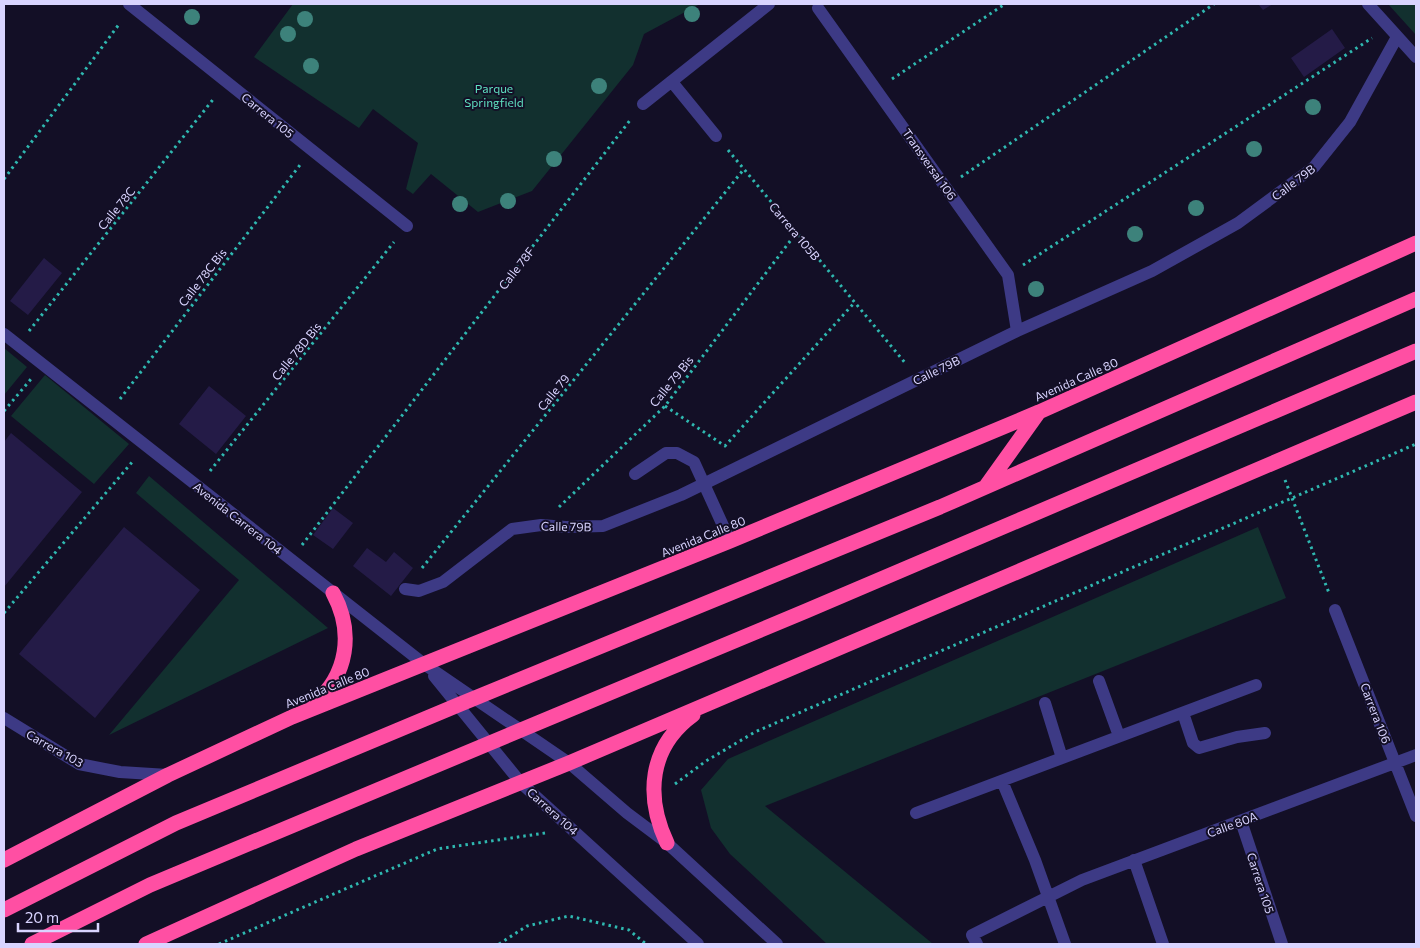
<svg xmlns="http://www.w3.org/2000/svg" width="1420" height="948" font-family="Commissioner,sans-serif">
  <rect width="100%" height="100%" fill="#130f26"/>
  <!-- green -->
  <path fill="#12302f" d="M293,4H700L644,34L633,65L532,191L478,212L431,174L413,194L406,189L418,143L373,109L359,128L254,57Z
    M1388,4H1416V35Z
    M4,348L27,367L4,395Z
    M45,375L129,444L94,484L11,416Z
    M149,476L328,628L109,735L239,580L136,493Z
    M1258,527L1286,598L765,806L933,944H827L730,854L711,828L701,790L728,759Z"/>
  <!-- building -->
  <path fill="#241b47" d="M1258,4H1273L1263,10Z
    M1332,29L1345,48L1304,77L1291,58Z
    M44,258L62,273L28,315L10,301Z
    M209,386L246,416L216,454L179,424Z
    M11,433L82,492L4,587V442Z
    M333,508L353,523L333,549L313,535Z
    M124,527L200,590L95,718L19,654Z
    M367,548L386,562L394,552L413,568L391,596L353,566Z"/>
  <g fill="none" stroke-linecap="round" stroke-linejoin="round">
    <!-- path -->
    <path stroke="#2fb8b0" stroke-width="3" stroke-dasharray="2.5 4" stroke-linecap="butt" d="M892,79L1005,4
      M728,150L906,364
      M961,177L1214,4
      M4,179L120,23
      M1023,265L1372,38
      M29,331L215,97
      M120,399L300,165
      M665,406L725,446L855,302
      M4,411L31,379
      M210,471L394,242
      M1285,480L1329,593
      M559,507L665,406L797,232
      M302,545L631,119
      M422,568L744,169
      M4,613L133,461
      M675,784L706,761L755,732L1416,444
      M219,944L437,849L545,833
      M499,944L527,926L569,916L629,930L646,944"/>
    <!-- minor -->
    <path stroke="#3d3a85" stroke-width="12" d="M129,4L407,226
      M1368,4L1416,57
      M818,8L1008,275L1017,331
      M672,82L716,136
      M643,104L769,4
      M4,334L424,664L569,763L627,813L667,843L777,944
      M635,474L666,453H677L694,462L730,541
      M405,589L419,591L443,582L512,529L541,525L566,527L603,526L681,495L1017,331L1152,271L1238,223L1314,167L1350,122L1397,37
      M1335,610L1416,816
      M434,676L521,783L698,944
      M1099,681L1119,736
      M1045,703L1062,758
      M1183,713L1193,743L1199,748L1237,737L1265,733
      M4,718L79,764L120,772L168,775
      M1002,781L1035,860L1065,944
      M916,813L1256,685
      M1241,821L1282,944
      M1134,860L1163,944
      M977,944L972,935L1082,880L1416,755"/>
    <!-- highway -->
    <path stroke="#ff4fa3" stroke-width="15" d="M986,486L1039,412
      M314,704C348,675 354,632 333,593
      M667,843C645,796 649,747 693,715
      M4,860L168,775L292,717L730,541L1039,412L1416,243
      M4,910L176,823L458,705L940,507L1416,299
      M32,944L150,885L806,611L1416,351
      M146,944L356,849L569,763L1416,402"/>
  </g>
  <!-- trees -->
  <g fill="#3d827b">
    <circle cx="692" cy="14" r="8"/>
    <circle cx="192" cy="17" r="8"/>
    <circle cx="305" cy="19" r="8"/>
    <circle cx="288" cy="34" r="8"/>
    <circle cx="311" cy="66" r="8"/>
    <circle cx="599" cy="86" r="8"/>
    <circle cx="1313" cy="107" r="8"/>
    <circle cx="1254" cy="149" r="8"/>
    <circle cx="554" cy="159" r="8"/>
    <circle cx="508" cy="201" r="8"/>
    <circle cx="460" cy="204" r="8"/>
    <circle cx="1196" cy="208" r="8"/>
    <circle cx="1135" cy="234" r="8"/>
    <circle cx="1036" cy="289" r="8"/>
  </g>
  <g text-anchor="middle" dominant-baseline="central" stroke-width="4" stroke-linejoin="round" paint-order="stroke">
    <!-- park labels -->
    <g font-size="12" fill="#5fe0c0" stroke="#130f26">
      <text x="494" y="88">Parque<tspan x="494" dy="14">Springfield</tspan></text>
    </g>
    <!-- street labels -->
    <g font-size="12" fill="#d9d4ff" stroke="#130f26">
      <text transform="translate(268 115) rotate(39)">Carrera 105</text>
      <text transform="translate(930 164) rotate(55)">Transversal 106</text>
      <text transform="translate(1293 182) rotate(-37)">Calle 79B</text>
      <text transform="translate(116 208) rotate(-51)">Calle 78C</text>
      <text transform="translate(795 231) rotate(50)">Carrera 105B</text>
      <text transform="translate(516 268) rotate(-52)">Calle 78F</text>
      <text transform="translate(202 277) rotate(-52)">Calle 78C Bis</text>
      <text transform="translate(296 351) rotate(-51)">Calle 78D Bis</text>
      <text transform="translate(936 370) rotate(-26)">Calle 79B</text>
      <text transform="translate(1076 379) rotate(-24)">Avenida Calle 80</text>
      <text transform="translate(671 381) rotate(-51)">Calle 79 Bis</text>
      <text transform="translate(553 392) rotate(-51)">Calle 79</text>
      <text transform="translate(238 518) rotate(38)">Avenida Carrera 104</text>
      <text transform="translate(566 526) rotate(1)">Calle 79B</text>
      <text transform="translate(703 536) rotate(-22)">Avenida Calle 80</text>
      <text transform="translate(327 687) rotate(-22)">Avenida Calle 80</text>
      <text transform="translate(1376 713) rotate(69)">Carrera 106</text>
      <text transform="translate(55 748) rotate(29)">Carrera 103</text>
      <text transform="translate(553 811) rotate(42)">Carrera 104</text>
      <text transform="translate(1232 824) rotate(-20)">Calle 80A</text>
      <text transform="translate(1261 883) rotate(72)">Carrera 105</text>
    </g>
  </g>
  <!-- border -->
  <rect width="1420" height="948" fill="none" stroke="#d9d4ff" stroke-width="10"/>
  <!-- scale -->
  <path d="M18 923v8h80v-8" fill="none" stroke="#d9d4ff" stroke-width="2.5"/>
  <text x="25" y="923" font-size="15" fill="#d9d4ff" stroke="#130f26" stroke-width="4" paint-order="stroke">20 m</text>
</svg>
